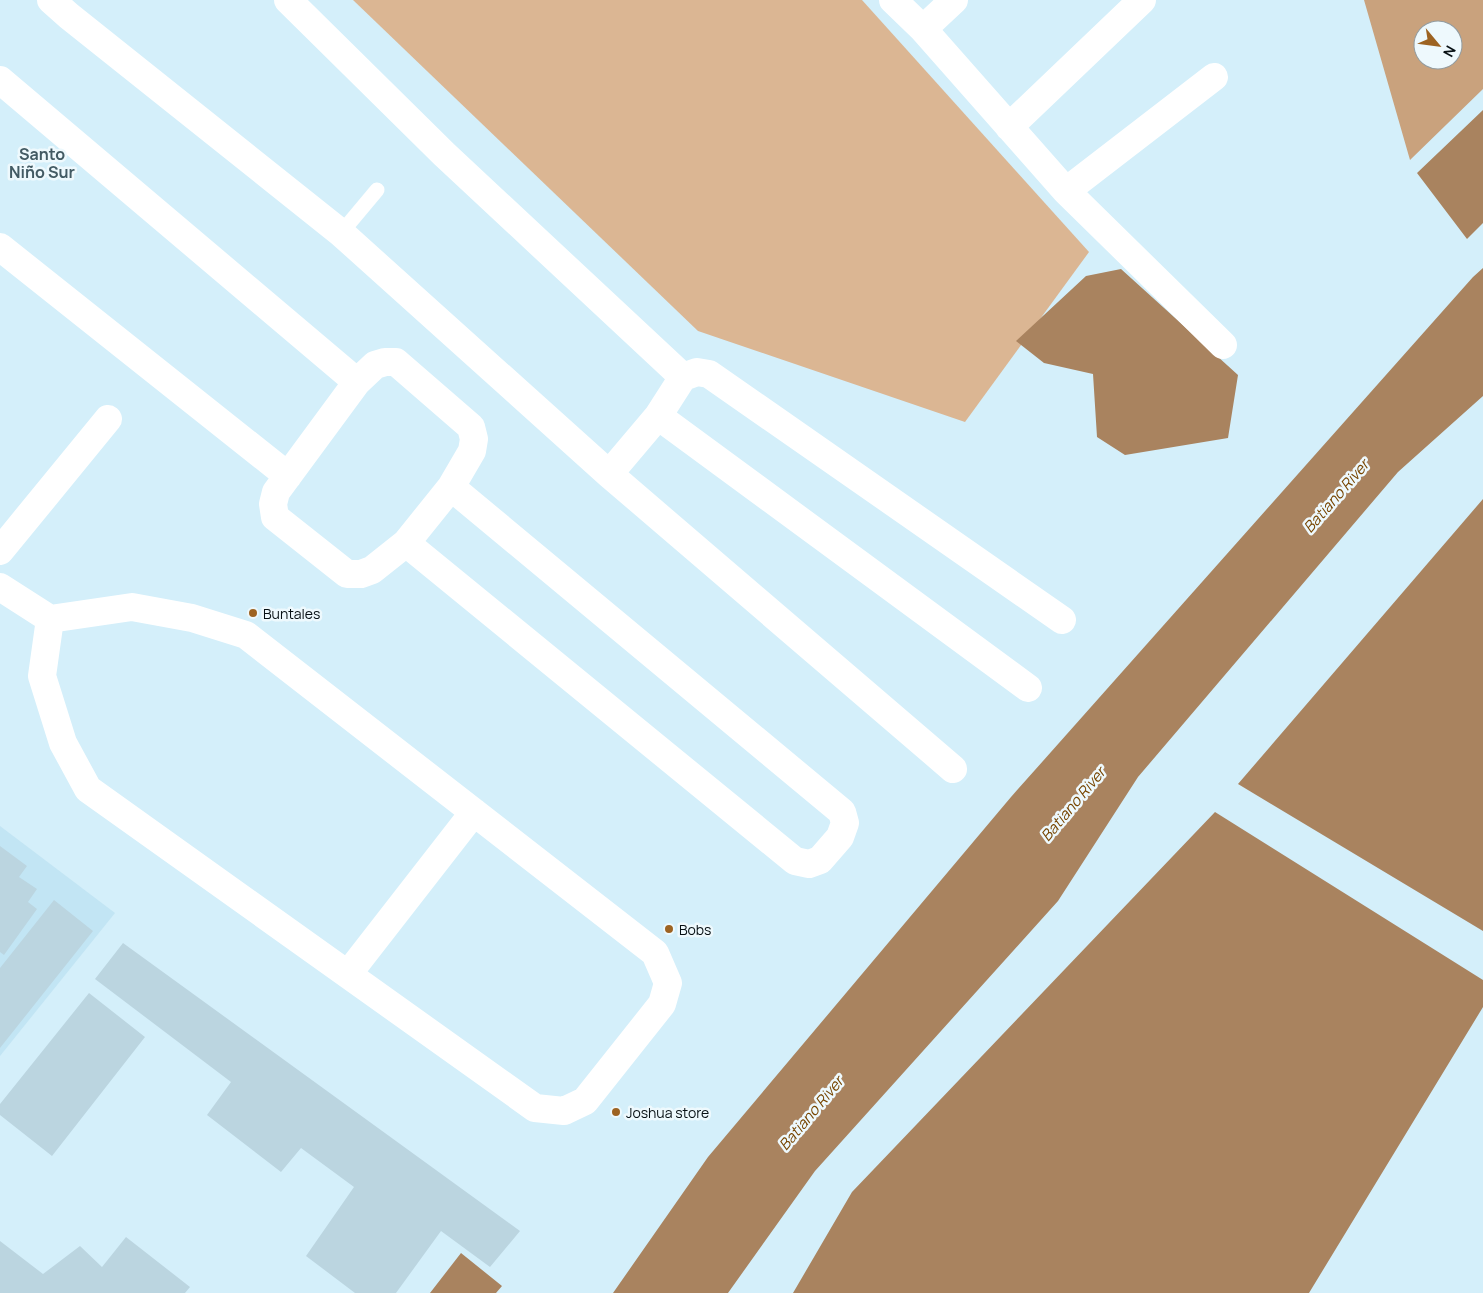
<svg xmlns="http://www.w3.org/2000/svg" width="1483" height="1293" font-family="Manrope,sans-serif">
  <rect width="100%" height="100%" fill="#d4effa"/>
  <!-- built -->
  <path fill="#c2e5f4" d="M0,826L115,913L0,1056Z"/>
  <!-- green -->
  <path fill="#dbb693" d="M353,0H862L1089,252L965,422L698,331Z"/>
  <!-- forest -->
  <path fill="#c9a27d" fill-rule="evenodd" d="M1364,0H1483V89L1410,160ZM1423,30H1453V60H1423Z"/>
  <!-- water -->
  <path fill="#a9835f" d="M1483,110V223L1467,239L1417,173Z
    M1483,268V396L1398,472L1138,777L1058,901L815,1171L728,1293H613L708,1157L1011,797L1473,277Z
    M1121,269L1238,375L1228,438L1125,455L1097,437L1093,374L1044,363L1016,341L1086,276Z
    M1483,499V931L1238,784Z
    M1215,812L1483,980V1007L1309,1293H793L852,1192Z
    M461,1253L502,1286L496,1293H430Z"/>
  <!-- building -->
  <path fill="#bbd5e0" d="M0,846L27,866L19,877L37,889L28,902L37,909L4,955L0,952Z
    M54,900L93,931L0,1048V968Z
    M123,943L520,1231L490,1267L441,1231L396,1293H355L306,1256L354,1187L301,1148L281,1172L207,1115L231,1082L95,979Z
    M89,993L145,1037L52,1156L0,1115V1104Z
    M126,1237L190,1287L185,1293H0V1241L43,1274L80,1246L102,1267Z"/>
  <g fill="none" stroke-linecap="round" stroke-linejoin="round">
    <!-- service -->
    <path stroke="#fff" stroke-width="15" d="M341,233L377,190"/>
    <!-- minor -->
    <path stroke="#fff" stroke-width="28" d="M51,0L69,16L341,233L609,474L953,769
      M288,0L444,154L683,377L697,372L709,374L1062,620
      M893,0L923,29L1066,191L1223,345
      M923,29L954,0
      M0,80L357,382
      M1009,127L1142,0
      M1066,191L1214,77
      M0,247L288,476
      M385,362H396L471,427L474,439L472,451L451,487L406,543L372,570L361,574H347L275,517L273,504L276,492L357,382L375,365Z
      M658,416L1028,688
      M609,474L658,416L683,377
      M406,543L795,861L809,864L820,860L840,837L845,823L842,812L451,487
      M0,551L108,419
      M0,587L50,619L132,607L192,618L246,635L655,953L668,983L662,1004L585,1101L564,1111L535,1108L88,789L63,743L42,676L50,619
      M348,974L474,812"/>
  </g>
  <!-- markers -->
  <g fill="#9d6322" stroke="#eef9fd" stroke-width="2">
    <circle cx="253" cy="613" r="5"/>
    <circle cx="669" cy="929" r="5"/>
    <circle cx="616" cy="1112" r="5"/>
  </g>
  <g text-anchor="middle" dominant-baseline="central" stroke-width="5" stroke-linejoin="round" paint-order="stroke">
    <!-- poi labels -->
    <g font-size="14" fill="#071014" stroke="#eef9fd" text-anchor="start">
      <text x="263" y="613">Buntales</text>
      <text x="679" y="929">Bobs</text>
      <text x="626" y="1112">Joshua store</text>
    </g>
    <!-- water labels -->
    <g font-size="15" font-style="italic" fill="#774500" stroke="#eef9fd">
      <text transform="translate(1336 496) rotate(-49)">Batiano River</text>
      <text transform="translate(1073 804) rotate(-50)">Batiano River</text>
      <text transform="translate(811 1113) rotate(-50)">Batiano River</text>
    </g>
    <!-- quarter labels -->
    <g font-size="16" font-weight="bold" fill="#435b64" stroke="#eef9fd">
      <text x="42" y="154">Santo<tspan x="42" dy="18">Niño Sur</tspan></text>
    </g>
  </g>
  <!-- north arrow -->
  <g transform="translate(1438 45) rotate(119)"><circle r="24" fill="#eef9fd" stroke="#929ca0"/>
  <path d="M0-4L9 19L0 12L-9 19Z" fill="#9d6322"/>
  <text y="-8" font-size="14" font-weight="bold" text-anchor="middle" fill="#071014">N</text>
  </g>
</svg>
